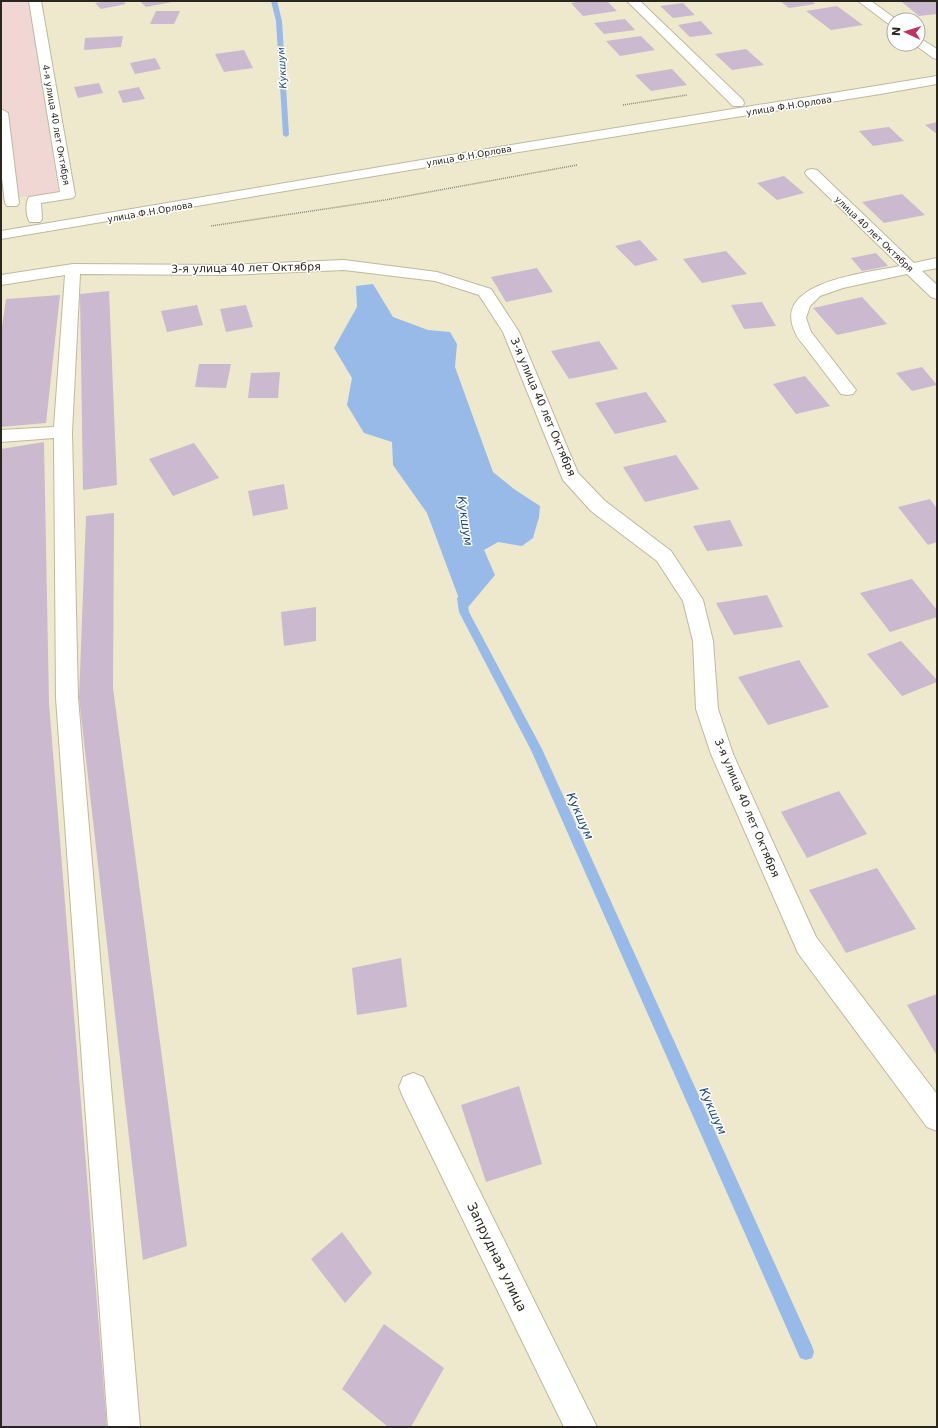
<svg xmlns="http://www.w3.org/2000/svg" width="938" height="1428" font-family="'DejaVu Sans',sans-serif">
  <rect width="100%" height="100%" fill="#eee9cc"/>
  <!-- industrial -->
  <path fill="#f1d7d4" d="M1,1H30L58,192L1,200Z"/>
  <!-- water -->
  <path fill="#97bae8" d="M373,284L393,317L428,330L450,332L457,344L455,367L493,472L514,489L540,506L539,517L533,538L522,546L498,542L484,550L495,575L464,612L427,513L393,465L392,442L364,433L347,405L352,378L334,348L357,307L356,286Z"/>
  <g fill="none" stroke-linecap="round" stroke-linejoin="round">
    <!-- stream -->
    <path fill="#97bae8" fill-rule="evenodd" d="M271,1H277L282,21L289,135L286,137L283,135L276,21Z
      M462,594L467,598L469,612L542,749L812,1346L814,1352L812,1358L806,1360L800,1358L531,750L459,612L457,598Z"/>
  </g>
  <!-- building -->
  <path fill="#cbb9cf" d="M107,1H123L126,4L101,9L95,3Z
    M140,1H172V2L146,7Z
    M581,1H607L617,11L583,16L571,3Z
    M780,1H812L815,4L789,8Z
    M909,1H936L937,14L919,16L902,2Z
    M683,3L695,15L673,18L660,6Z
    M837,6L863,25L831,30L806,11Z
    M156,11H180L174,24H150Z
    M625,19L635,30L604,34L594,23Z
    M701,21L713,34L690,37L678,25Z
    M123,36L121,47L84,50L85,38Z
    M641,36L655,50L620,56L606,41Z
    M746,49L764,65L732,70L715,54Z
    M244,50L253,68L224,72L215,54Z
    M155,58L161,69L135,74L130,63Z
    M672,69L687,85L651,91L635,75Z
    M99,83L103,93L78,98L74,87Z
    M139,87L145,99L123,103L118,91Z
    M937,122V134L925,125Z
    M889,127L904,141L873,146L859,131Z
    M784,176L804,193L777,200L757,183Z
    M902,194L925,215L884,223L862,202Z
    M640,240L658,260L635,266L615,246Z
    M726,251L747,274L702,283L683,259Z
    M876,253L888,266L862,271L851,258Z
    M537,268L553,292L506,302L491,277Z
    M109,291L117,485L83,490L80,294Z
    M60,295L46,423L1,427V334L6,299Z
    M862,297L887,324L837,335L813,308Z
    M762,302L776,326L744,329L731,305Z
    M197,305L203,325L167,332L161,311Z
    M246,305L253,327L226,332L220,309Z
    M599,341L618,369L569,379L551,351Z
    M199,364H231L226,388L195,387Z
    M922,367L937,385L912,391L896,373Z
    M280,372L278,398H248L251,373Z
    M805,376L830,406L796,414L773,384Z
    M646,392L667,422L615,434L595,403Z
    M44,442L49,703L107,1427H1V449Z
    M194,443L219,478L173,496L149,459Z
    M676,455L699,489L645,502L623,467Z
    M284,484L288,509L253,516L248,491Z
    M930,499L937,509V542L928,545L898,507Z
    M114,513L113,688L187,1246L143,1260L79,698L86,516Z
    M730,520L743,546L707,551L693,526Z
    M912,579L937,610V617L890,632L860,593Z
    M767,595L783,627L734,635L716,603Z
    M316,607V641L284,646L281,612Z
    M901,641L937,680V682L902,696L867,654Z
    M799,660L829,707L768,725L738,677Z
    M839,791L867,834L807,858L781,812Z
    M877,868L916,929L846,953L809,890Z
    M401,958L407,1007L357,1015L352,968Z
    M937,994V1056L907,1005Z
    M519,1086L542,1164L486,1182L461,1105Z
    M342,1232L372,1273L345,1303L311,1259Z
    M384,1324L444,1368L411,1427H388L342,1389Z"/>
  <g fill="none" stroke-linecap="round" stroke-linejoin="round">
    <defs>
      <path id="minor" d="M29,1H41L75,195L73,198L41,203L42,219L40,222H30C26,217 25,203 29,197L60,192Z
        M627,1H640L743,100L744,103L743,106H733Z
        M858,1H871L897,20H894V27L890,25Z
        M918,37L937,49V59L933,58L914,44H918Z
        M1,109L8,113L19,203L17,206H7L5,203L1,170Z
        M812,169L817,170L914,263L937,258V268L922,271L937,285V299L931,297L907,274L843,288L820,296L810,306L806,318L811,332L856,390L853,394L847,395L841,394C830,380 820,366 809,352C805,346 798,340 795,332C771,281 868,273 900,266L807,176L805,173L807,170Z
        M344,260L437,272L491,289L519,332L578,473L605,501L671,551L703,600L713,641L718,709L733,754L816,937L937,1094V1131L927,1127L798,953L711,754L696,709L693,641L683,601L657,561L591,511L563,480L503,332L479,295L435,281L344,270L227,275L80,274L72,432L78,698L140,1427H108L56,698L54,438L1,442V430L54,427L65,275L1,285V275L73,264L227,265Z
        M413,1073L423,1077L597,1427H564L403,1097L399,1087L403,1077Z"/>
      <path id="major" d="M937,76V84L880,94L481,158L1,239V231L481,150Z"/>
    </defs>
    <!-- minor casing -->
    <use href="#minor" stroke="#beb99e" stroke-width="2"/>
    <!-- major casing -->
    <use href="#major" stroke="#beb99e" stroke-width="2"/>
    <!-- path -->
    <path stroke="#8c8975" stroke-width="1.5" stroke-dasharray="1 1" stroke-linecap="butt" d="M623,105L687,95
      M211,226L385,200L577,165"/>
    <!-- minor -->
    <use href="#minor" fill="#fff" fill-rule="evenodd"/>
    <!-- major -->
    <use href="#major" fill="#fff" fill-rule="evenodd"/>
  </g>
  <g text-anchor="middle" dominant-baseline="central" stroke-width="3" stroke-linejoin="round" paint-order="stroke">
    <!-- far-street labels -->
    <g font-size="9" fill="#29271d" stroke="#fff">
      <text transform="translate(789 106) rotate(-9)">улица Ф.Н.Орлова</text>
      <text transform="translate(56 125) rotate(80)">4-я улица 40 лет Октября</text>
      <text transform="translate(469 156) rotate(-10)">улица Ф.Н.Орлова</text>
      <text transform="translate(150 212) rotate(-10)">улица Ф.Н.Орлова</text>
      <text transform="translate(874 234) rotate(44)">улица 40 лет Октября</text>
    </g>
    <!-- far-water labels -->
    <g font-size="10" font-style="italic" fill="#1b4980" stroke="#fff">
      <text transform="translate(282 68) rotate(-93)">Кукшум</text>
    </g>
    <!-- street labels -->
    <g font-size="11" fill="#29271d" stroke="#fff">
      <text transform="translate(246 268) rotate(-1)">3-я улица 40 лет Октября</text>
      <text transform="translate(543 407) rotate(67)">3-я улица 40 лет Октября</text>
      <text transform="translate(747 808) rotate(67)">3-я улица 40 лет Октября</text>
    </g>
    <!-- water labels -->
    <g font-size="12" font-style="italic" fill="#1b4980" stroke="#fff">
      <text transform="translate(465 521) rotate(82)">Кукшум</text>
      <text transform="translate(580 816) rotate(66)">Кукшум</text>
      <text transform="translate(713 1111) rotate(66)">Кукшум</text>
    </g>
    <!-- near-street labels -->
    <g font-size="13" fill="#29271d" stroke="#fff">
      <text transform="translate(497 1257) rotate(64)">Запрудная улица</text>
    </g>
  </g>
  <!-- border -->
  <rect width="938" height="1428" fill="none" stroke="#29271d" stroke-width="4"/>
  <!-- north arrow -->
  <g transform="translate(906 32) rotate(274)"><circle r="19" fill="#ffffff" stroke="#a9a9a5"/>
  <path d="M0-3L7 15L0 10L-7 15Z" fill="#c2335c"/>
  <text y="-6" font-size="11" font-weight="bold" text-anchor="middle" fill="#29271d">N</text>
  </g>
</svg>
